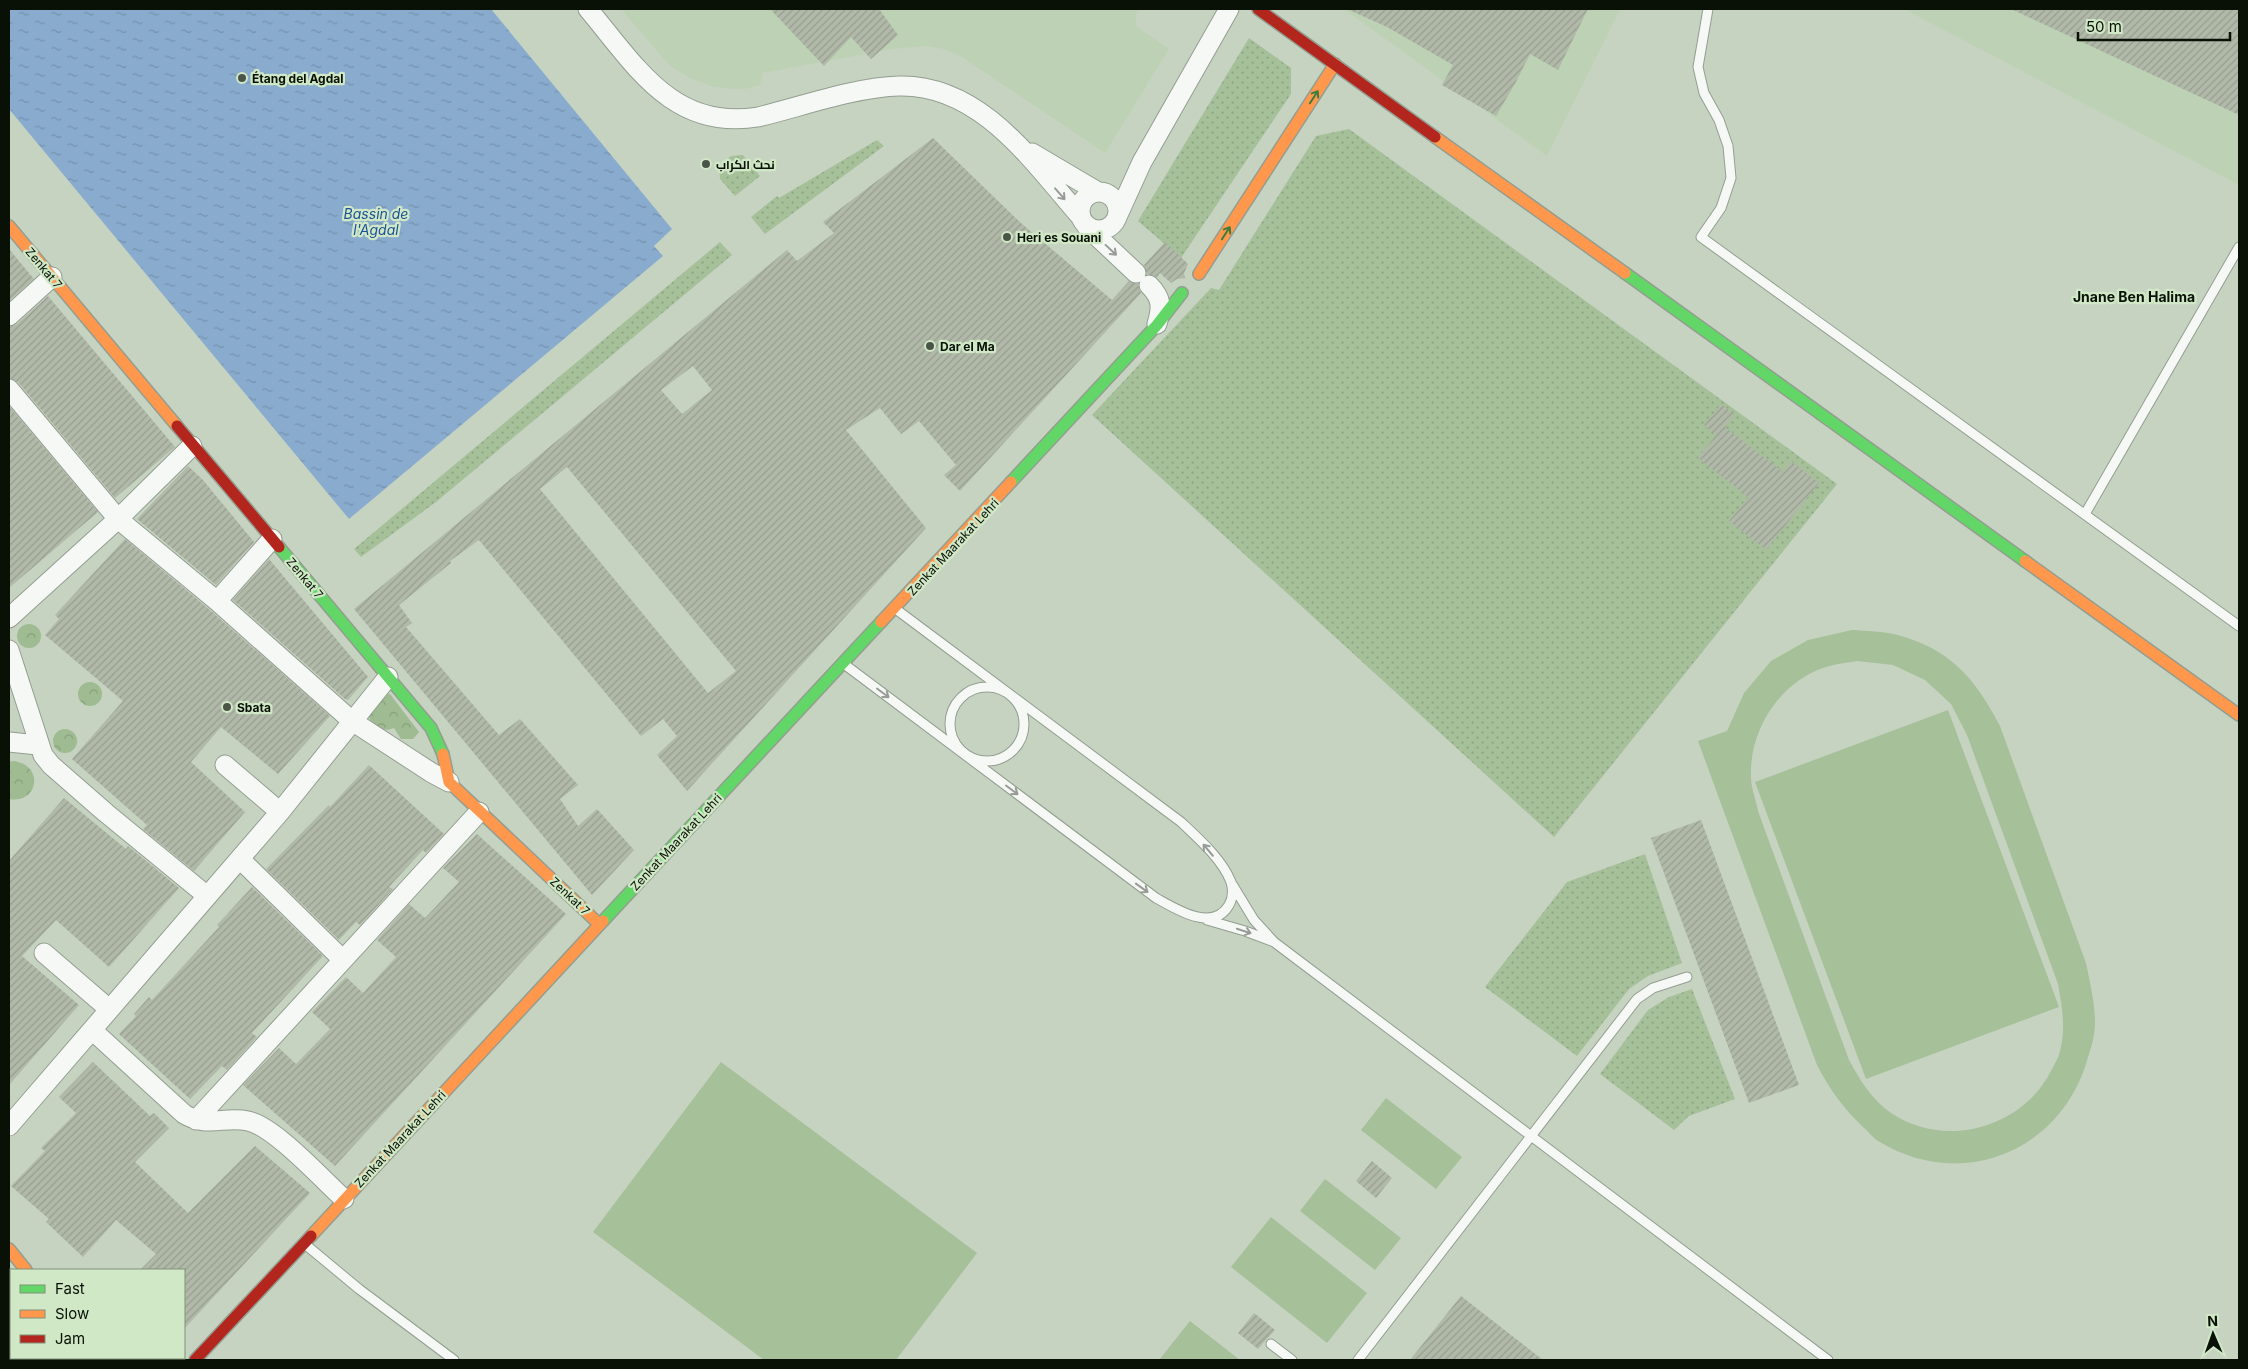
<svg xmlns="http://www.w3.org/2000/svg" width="2248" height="1369" font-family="Inter,Cairo,sans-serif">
  <defs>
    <pattern id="grass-dots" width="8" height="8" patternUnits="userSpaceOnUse" patternTransform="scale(1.25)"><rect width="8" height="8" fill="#a6c09a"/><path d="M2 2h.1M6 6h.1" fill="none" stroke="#8ea483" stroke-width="1.8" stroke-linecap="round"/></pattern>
    <pattern id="forest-crowns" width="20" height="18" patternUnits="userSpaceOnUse" patternTransform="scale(1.25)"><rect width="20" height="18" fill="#9ebb91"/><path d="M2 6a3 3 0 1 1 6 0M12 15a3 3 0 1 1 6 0" fill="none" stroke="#87a07c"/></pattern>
    <pattern id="water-ripples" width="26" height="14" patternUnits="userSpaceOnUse" patternTransform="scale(1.25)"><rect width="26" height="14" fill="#89abce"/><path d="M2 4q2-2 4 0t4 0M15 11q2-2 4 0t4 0" fill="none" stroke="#7592af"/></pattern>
    <pattern id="building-hatch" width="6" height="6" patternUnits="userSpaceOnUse" patternTransform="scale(1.25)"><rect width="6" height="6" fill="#b1b9a9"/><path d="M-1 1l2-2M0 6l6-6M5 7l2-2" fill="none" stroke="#979e90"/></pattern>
  </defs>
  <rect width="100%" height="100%" fill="#c6d3c1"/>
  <!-- built -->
  <path fill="#bdd2b4" d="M621,9H1139L1136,14V26L1169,49L1105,153L962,57L944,49L925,46L892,49L763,73L760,85L745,89H732L711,86L690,78L670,66Z
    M1344,9H1620L1547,156Z
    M1904,9H2239V185Z"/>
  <!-- grass -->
  <path fill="url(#grass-dots)" d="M1249,38L1291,68V94L1181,258L1138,221Z
    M1349,129L1837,484L1554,837L1092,415L1211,288L1219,290L1316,136Z
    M877,140L884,146L765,234L751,217L777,196L779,198Z
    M743,155L760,176L735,196L720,179L719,167L731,156Z
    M720,242L732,255L436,502L361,557L354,549Z
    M1645,854L1682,963L1648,976L1629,989L1577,1056L1485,987L1567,882Z
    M1692,989L1735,1099L1689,1116L1674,1130L1600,1074L1648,1010L1669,997Z"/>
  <!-- forest -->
  <path fill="url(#forest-crowns)" d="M17 636a12 12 0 1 1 24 0a12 12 0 1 1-24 0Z
    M78 694a12 12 0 1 1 24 0a12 12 0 1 1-24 0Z
    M390,694L419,732L413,739H401L394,728C382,733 372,727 368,715L378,695Z
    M53 741a12 12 0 1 1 24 0a12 12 0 1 1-24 0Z
    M12,761C45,763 39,805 9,799V762Z"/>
  <!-- park -->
  <path fill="#a6c09a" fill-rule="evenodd" d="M1852,630C1866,631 1883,631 1898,635C1951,650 1975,678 2000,726L2086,963C2090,983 2095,1003 2095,1023C2095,1037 2090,1051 2086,1064C2057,1154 1959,1191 1878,1141C1873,1138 1869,1132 1864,1128C1844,1109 1830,1090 1817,1065L1698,741L1727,731L1744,693L1771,661L1808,640ZM1857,661L1893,665L1925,680L1951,704L1967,735L2058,984C2062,1007 2066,1028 2060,1051C2059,1057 2055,1063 2052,1069C2024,1127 1946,1150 1891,1113C1872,1100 1860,1080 1849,1060L1758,811C1756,800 1751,788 1751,777C1749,731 1779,683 1823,668C1834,664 1846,663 1857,661Z
    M1948,710L2059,1007L1866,1079L1755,782Z
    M721,1062L977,1253L896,1360H764L593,1232Z
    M1386,1098L1462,1157L1436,1189L1361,1130Z
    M1325,1179L1401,1238L1375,1270L1300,1211Z
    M1271,1217L1367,1293L1327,1343L1231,1267Z
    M1190,1321L1240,1360H1159Z"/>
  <!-- water -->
  <path fill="url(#water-ripples)" d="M9,9H491L672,229L654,246L663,256L349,519L9,109Z"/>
  <!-- building -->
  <path fill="url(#building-hatch)" fill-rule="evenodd" d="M770,9H879L898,35L871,59L851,37L824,66Z
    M1347,9H1588L1558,70L1530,54L1516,82L1496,116L1442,85L1453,65L1387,27Z
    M2011,9H2239V115Z
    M933,138L1022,224L1112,300L1129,281L1138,284L1141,293L960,491L944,475L956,465L919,421L901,434L880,408L846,430L926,528L687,791L657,755L677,736L663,719L641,736L479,540L450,561L451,563L399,605L412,623L406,627L499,735L520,719L578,785L560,799L578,826L597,809L634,850L592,895L354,609L787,250L797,261L834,233L823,222ZM693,366L712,390L682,414L661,390ZM567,467L736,671L708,693L540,489Z
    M1165,242L1188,264L1184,273L1185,278L1177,279L1171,283L1160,273L1157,277L1147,274L1144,265Z
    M9,249L34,279L9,301Z
    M48,296L175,447L115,498L18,382L9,378V327L17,324Z
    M1721,404L1734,415L1725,427L1783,472L1791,461L1819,483L1766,550L1729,521L1748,497L1698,458L1716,435L1704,425Z
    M9,406L98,512L9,588Z
    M188,466L203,480L254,542L216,585L137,519Z
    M125,539L210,610L330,716L278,774L221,727L191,762L245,812L194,871L143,829L147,825L72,759L123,701L45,635L59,619L55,615Z
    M269,559L368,677L348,700L345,699L233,600Z
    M369,765L444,834L426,853L423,850L389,887L393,889L360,925L356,922L339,940L266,869L329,805L330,807Z
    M64,798L126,849L128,846L179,888L109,967L56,920L22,956L79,1005L9,1085V861Z
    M1701,820L1799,1085L1749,1103L1651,838Z
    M477,834L566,914L335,1166L243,1085L279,1048L296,1064L330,1029L312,1012L346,977L363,993L396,957L377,940L409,904L425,918L459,882L443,868Z
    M252,887L323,956L252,1033L257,1037L227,1070L222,1066L190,1099L119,1034L136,1016L134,1014L149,997L152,1000L219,927L217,925Z
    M93,1062L150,1116L154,1113L169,1128L135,1162L188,1213L255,1146L310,1193L184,1329V1270H140L156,1254L116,1220L83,1257L46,1222L49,1219L11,1186L45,1151L41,1148L76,1113L59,1097Z
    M1372,1161L1392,1178L1376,1198L1356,1181Z
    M1461,1296L1543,1360H1410Z
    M1254,1313L1275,1330L1258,1349L1238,1333Z"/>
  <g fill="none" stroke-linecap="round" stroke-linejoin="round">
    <defs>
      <path id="lane" d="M1708,9L1698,67L1704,93L1719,120L1728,146L1731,178L1721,208L1701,237L2239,626
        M2085,514L2239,247
        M844,664L1156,898C1176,909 1213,933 1229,905C1233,898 1233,889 1231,882C1222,859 1199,839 1181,822L897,610
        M950 724a37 37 0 1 1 74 0a37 37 0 1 1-74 0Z
        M1207,920L1245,931L1274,942L1254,920L1232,884
        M1274,942L1828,1360
        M306,1245L359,1289L454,1360
        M1271,1344L1292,1360
        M1358,1360L1637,999L1653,988L1687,977"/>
      <path id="street" d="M588,9C636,66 673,131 758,117C800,107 856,87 899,86C980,84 1032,161 1080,216
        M1032,153L1098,192
        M1080 211a19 19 0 1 1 38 0a19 19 0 1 1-38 0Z
        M1117,217L1142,162L1229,9
        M1087,227L1136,273
        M1149,285C1162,298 1162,307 1157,324
        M9,316L52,277
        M9,389L118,519L217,601L352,721L432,773L449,782
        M217,601L272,539
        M9,618L118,519L192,446
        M9,650L43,755L51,765L106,813L206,895
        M9,742L38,745
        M225,765L280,812
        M240,859L343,960
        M44,953L109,1009
        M92,1030L184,1114C207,1128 224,1116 248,1121C274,1126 323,1180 344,1199
        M196,1120L479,812
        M9,1126L280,812L388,677"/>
      <path id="fast" d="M1625,273L2025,561
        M1011,482L1157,325L1182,293
        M279,547L431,728L443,754
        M603,921L881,622
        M96,1358L98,1360"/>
      <path id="slow" d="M1435,137L1625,273
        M9,226L177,426
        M1199,274L1335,64
        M2025,561L2239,715
        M881,622L1011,482
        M443,754L449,782L599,924
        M311,1236L603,921
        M9,1249L26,1270
        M9,1294L11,1297"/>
      <path id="jam" d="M1258,9L1435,137
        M177,426L279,547
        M60,1358L62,1360
        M195,1360L311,1236"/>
    </defs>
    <!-- lane casing -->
    <use href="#lane" stroke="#939e90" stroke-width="11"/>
    <!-- street casing -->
    <use href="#street" stroke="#939e90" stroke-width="21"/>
    <!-- fast casing -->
    <use href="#fast" stroke="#939e90" stroke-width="14"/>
    <!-- slow casing -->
    <use href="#slow" stroke="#939e90" stroke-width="14"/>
    <!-- jam casing -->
    <use href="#jam" stroke="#939e90" stroke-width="14"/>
    <!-- lane -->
    <use href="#lane" stroke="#f6f8f6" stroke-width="9"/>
    <!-- street -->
    <use href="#street" stroke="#f6f8f6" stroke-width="19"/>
    <!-- fast -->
    <use href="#fast" stroke="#63d668" stroke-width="11"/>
    <!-- slow -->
    <use href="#slow" stroke="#ff974d" stroke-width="11"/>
    <!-- jam -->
    <use href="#jam" stroke="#b3261e" stroke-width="11"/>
  </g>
  <!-- one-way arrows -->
  <defs><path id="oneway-shaft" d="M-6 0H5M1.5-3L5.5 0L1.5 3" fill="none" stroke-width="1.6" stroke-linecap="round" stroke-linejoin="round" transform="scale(1.25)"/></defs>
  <g stroke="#3a7d3c">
    <use href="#oneway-shaft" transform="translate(1314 97) rotate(-57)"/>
    <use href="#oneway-shaft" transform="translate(1226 233) rotate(-57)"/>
  </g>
  <g stroke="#979c96">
    <use href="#oneway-shaft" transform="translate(1060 194) rotate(49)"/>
    <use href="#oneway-shaft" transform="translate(1111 250) rotate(43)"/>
    <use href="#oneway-shaft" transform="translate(883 693) rotate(37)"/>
    <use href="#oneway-shaft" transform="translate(1012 790) rotate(37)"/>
    <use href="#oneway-shaft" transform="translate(1208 850) rotate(-130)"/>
    <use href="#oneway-shaft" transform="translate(1142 888) rotate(36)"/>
    <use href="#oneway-shaft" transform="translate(1244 931) rotate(18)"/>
  </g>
  <!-- markers -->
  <g fill="#4b5547" stroke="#d0e8c6" stroke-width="2">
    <circle cx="242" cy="78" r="5"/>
    <circle cx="706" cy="164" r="5"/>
    <circle cx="1007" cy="237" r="5"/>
    <circle cx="930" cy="346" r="5"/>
    <circle cx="227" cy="707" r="5"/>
  </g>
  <g text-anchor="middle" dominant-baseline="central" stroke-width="4.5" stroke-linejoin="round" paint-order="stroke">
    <!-- poi labels -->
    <g font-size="12" font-weight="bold" fill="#091106" stroke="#d0e8c6" text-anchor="start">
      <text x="252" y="78">Étang del Agdal</text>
      <text x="716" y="164">نحث الكراب</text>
      <text x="1017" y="237">Heri es Souani</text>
      <text x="940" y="346">Dar el Ma</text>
      <text x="237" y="707">Sbata</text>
    </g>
    <!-- street labels -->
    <g font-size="12" fill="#091106" stroke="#d0e8c6">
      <text transform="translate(44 268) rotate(50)">Zenkat 7</text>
      <text transform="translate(953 547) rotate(-47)">Zenkat Maarakat Lehri</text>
      <text transform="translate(305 578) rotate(50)">Zenkat 7</text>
      <text transform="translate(676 842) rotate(-47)">Zenkat Maarakat Lehri</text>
      <text transform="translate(570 896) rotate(43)">Zenkat 7</text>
      <text transform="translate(400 1139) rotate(-47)">Zenkat Maarakat Lehri</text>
    </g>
    <!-- water labels -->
    <g font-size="14" font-style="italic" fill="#1b5297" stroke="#d0e8c6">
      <text x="376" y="213">Bassin de<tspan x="376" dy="16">l'Agdal</tspan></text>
    </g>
    <!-- neighbourhood labels -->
    <g font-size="14" font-weight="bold" fill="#091106" stroke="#d0e8c6">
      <text x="2134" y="296">Jnane Ben Halima</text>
    </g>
  </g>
  <!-- border -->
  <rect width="2248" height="1369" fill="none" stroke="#091106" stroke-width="20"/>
  <!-- legend -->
  <rect x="10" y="1269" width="175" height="90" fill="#d0e8c6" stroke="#809279"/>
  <rect x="20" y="1285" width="25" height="8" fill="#63d668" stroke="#809279"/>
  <text x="55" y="1294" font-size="15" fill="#091106">Fast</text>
  <rect x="20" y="1310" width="25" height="8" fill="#ff974d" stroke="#809279"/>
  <text x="55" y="1319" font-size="15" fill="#091106">Slow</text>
  <rect x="20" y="1335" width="25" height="8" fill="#b3261e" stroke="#809279"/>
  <text x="55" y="1344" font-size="15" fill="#091106">Jam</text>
  <!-- north arrow -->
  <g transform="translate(2213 1334) rotate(358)" stroke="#d0e8c6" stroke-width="4" paint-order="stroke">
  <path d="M0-4L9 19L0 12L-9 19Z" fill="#091106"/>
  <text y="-8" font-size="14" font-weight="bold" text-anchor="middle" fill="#091106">N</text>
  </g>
  <!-- scale -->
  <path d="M2078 32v8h152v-8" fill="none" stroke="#091106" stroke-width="2.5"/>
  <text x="2086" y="32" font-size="15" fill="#091106" stroke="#d0e8c6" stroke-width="4" paint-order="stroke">50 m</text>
</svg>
